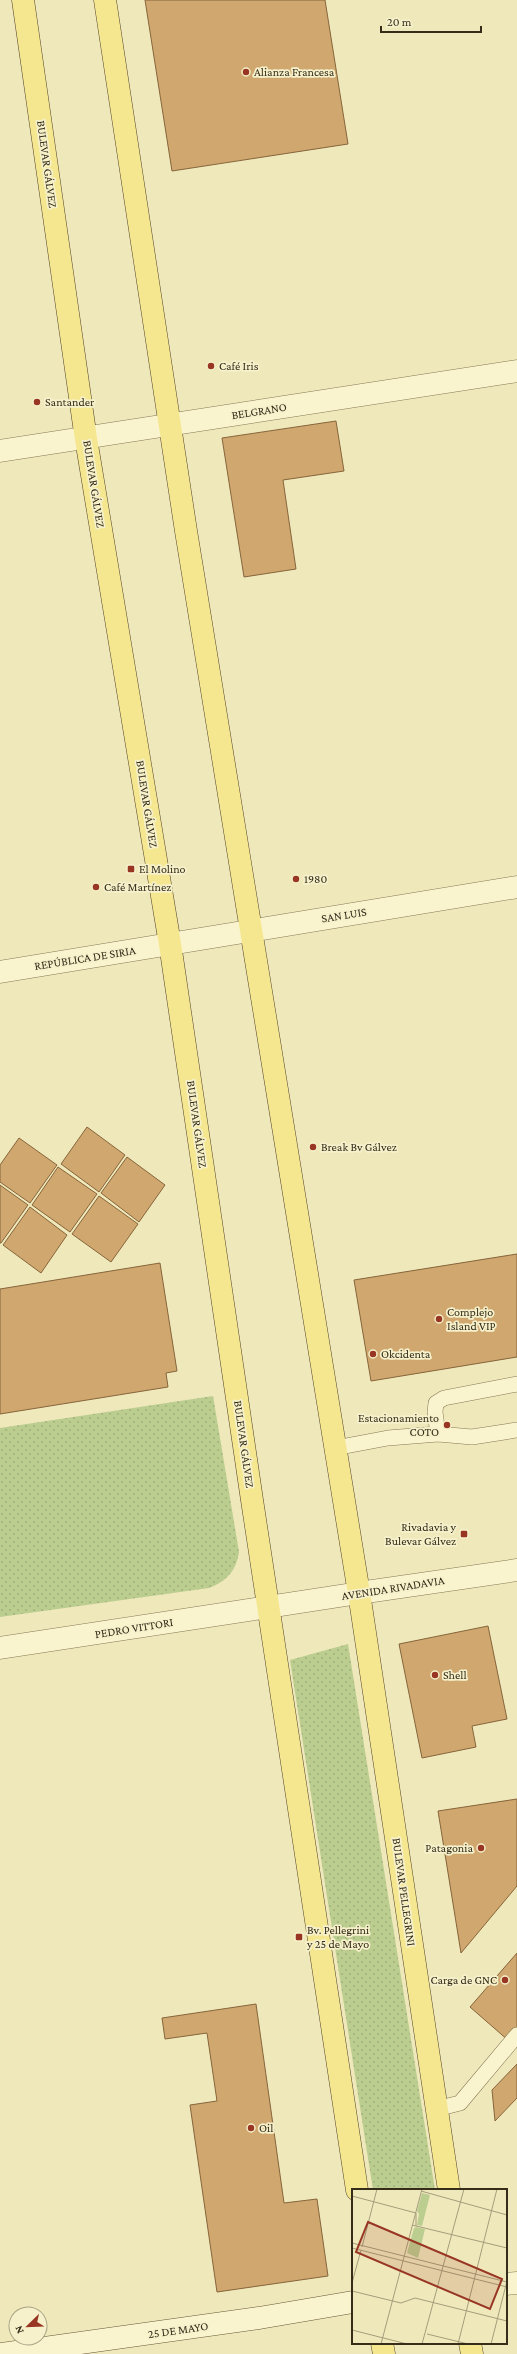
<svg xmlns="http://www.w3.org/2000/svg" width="517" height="2354" font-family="'Crimson Pro',serif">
  <defs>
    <pattern id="grass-dots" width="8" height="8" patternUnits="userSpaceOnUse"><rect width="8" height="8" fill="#bbcd8f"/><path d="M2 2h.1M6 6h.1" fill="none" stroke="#a1b07b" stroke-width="1.8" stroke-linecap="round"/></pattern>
  </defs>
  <rect width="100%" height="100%" fill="#efe8bb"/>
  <!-- grass -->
  <path fill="url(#grass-dots)" d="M213,1396L239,1552C236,1571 227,1581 209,1588L0,1617V1428Z
    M348,1644L435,2190H373L290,1660Z"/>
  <!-- building -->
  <path fill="#cfa76f" stroke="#86653a" d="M145,0H325L348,144L172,171Z
    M336,421L344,471L283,480L296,569L244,577L222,438Z
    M87,1127L125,1155L99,1192L61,1164Z
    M19,1138L57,1165L30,1203L0,1182V1165Z
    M127,1157L165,1185L139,1222L101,1193Z
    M58,1167L97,1194L70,1232L32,1205Z
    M0,1185L28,1205L1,1243H0Z
    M99,1196L138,1224L111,1262L72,1234Z
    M30,1207L67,1235L41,1273L3,1245Z
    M517,1254V1357L371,1381L354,1280Z
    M160,1263L177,1371L166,1373L168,1387L0,1414V1289Z
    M488,1626L507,1719L472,1726L476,1747L422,1758L399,1644Z
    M517,1799V1886L461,1953L438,1811Z
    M517,1953V2048L470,2007Z
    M256,2004L284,2203L317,2199L328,2276L217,2292L190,2105L217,2101L207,2033L165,2039L162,2018Z
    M517,2064V2098L495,2121L492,2090Z"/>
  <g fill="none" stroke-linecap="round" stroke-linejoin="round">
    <defs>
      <path id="service" d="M438,1434L435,1412L436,1403L444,1398L517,1384
        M335,1448L388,1438L438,1434L472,1437L517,1430
        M436,2109L460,2103L517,2035"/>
      <path id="minor" d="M0,451L517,371
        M0,972L517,887
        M359,1593L517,1570
        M506,2284L517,2283"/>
      <path id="tertiary" d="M0,1648L359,1593"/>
      <path id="secondary" d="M2,2354L259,2318L353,2302"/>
      <path id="primary" d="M23,0L86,439L170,944L252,1500L357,2190
        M105,0L186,531L359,1593L449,2190
        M382,2343L384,2354
        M470,2343L472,2354"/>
    </defs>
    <!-- service casing -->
    <use href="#service" stroke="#877855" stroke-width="16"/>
    <!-- minor casing -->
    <use href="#minor" stroke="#877855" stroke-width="23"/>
    <!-- tertiary casing -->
    <use href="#tertiary" stroke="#877855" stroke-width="23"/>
    <!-- secondary casing -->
    <use href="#secondary" stroke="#685838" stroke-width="23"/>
    <!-- primary casing -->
    <use href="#primary" stroke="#54442a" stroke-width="23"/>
    <!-- service -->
    <use href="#service" stroke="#faf4ce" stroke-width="15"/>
    <!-- minor -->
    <use href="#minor" stroke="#faf4ce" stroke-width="22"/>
    <!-- tertiary -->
    <use href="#tertiary" stroke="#faf4ce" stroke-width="22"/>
    <!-- secondary -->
    <use href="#secondary" stroke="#faf4ce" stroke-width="22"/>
    <!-- primary -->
    <use href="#primary" stroke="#f5e790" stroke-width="22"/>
  </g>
  <!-- markers -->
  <g fill="#983623" stroke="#f6f1cb" stroke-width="1.5">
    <circle cx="246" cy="72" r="4"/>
    <circle cx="211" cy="366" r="4"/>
    <circle cx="37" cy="402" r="4"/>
    <rect x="127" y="865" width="8" height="8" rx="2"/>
    <circle cx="296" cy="879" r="4"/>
    <circle cx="96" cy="887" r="4"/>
    <circle cx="313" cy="1147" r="4"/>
    <circle cx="439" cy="1319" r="4"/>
    <circle cx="373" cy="1354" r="4"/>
    <circle cx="447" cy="1425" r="4"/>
    <rect x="460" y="1530" width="8" height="8" rx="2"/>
    <circle cx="435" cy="1675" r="4"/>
    <circle cx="481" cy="1848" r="4"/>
    <rect x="295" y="1933" width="8" height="8" rx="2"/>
    <circle cx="505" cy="1980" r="4"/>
    <circle cx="251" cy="2128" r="4"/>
  </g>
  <g text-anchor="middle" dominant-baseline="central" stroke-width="3.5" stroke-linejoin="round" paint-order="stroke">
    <!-- poi labels -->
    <g font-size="12" fill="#352c1a" stroke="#f6f1cb" text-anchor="start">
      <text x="254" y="72">Alianza Francesa</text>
      <text x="219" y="366">Café Iris</text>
      <text x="45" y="402">Santander</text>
      <text x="139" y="869">El Molino</text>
      <text x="304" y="879">1980</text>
      <text x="104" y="887">Café Martínez</text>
      <text x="321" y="1147">Break Bv Gálvez</text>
      <text x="447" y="1312">Complejo<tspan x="447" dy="14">Island VIP</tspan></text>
      <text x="381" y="1354">Okcidenta</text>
      <text x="439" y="1418" text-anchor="end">Estacionamiento<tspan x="439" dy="14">COTO</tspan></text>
      <text x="456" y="1527" text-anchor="end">Rivadavia y<tspan x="456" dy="14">Bulevar Gálvez</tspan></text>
      <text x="443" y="1675">Shell</text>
      <text x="473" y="1848" text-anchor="end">Patagonia</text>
      <text x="307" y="1930">Bv. Pellegrini<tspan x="307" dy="14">y 25 de Mayo</tspan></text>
      <text x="497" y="1980" text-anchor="end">Carga de GNC</text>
      <text x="259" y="2128">Oil</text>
    </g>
    <!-- street labels -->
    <g font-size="12" fill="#352c1a" stroke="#f6f1cb">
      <text transform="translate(47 164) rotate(82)">BULEVAR GÁLVEZ</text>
      <text transform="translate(259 411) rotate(-9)">BELGRANO</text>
      <text transform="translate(94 484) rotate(81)">BULEVAR GÁLVEZ</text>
      <text transform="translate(147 804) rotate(81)">BULEVAR GÁLVEZ</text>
      <text transform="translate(344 915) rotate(-9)">SAN LUIS</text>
      <text transform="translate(85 958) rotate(-9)">REPÚBLICA DE SIRIA</text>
      <text transform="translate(197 1124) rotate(82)">BULEVAR GÁLVEZ</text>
      <text transform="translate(244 1444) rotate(82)">BULEVAR GÁLVEZ</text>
      <text transform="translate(393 1588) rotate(-9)">AVENIDA RIVADAVIA</text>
      <text transform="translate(134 1628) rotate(-9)">PEDRO VITTORI</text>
      <text transform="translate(404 1892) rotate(82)">BULEVAR PELLEGRINI</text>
      <text transform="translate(178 2330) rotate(-8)">25 DE MAYO</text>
    </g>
  </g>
  <!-- overview -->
  <g transform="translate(352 2189)">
    <rect width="155" height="155" fill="#efe8bb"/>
    <path d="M70,4L78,6L70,37L65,36L67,25L65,22ZM64,38L73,40L66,69L55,64L62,39Z" fill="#bbcd8f"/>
    <path fill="none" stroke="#a59d7b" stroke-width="1" d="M69,2L155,26M0,7L64,24V37M60,36L155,59M0,54L155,93M10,58L25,0M0,59L155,98M0,94L9,61M0,102L49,114L63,109L155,132M0,141L55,155M75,145L116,155M29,155L70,0M70,155L112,0M106,155L145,0M139,155L155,92"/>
    <path fill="#983623" fill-opacity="0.15" stroke="#983623" stroke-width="2" d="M16,33L150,90L138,120L4,63Z"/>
    <rect width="155" height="155" fill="none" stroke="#352c1a" stroke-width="2"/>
  </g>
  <!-- north arrow -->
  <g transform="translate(28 2326) rotate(247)"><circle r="19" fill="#f6f1cb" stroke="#a9a284"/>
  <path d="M0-3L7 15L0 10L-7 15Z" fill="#983623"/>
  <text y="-6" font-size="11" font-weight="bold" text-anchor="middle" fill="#352c1a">N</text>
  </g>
  <!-- scale -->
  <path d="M381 26v6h100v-6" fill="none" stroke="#352c1a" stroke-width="2"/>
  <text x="387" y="26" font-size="12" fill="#352c1a" stroke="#f6f1cb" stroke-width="3" paint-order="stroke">20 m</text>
</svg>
